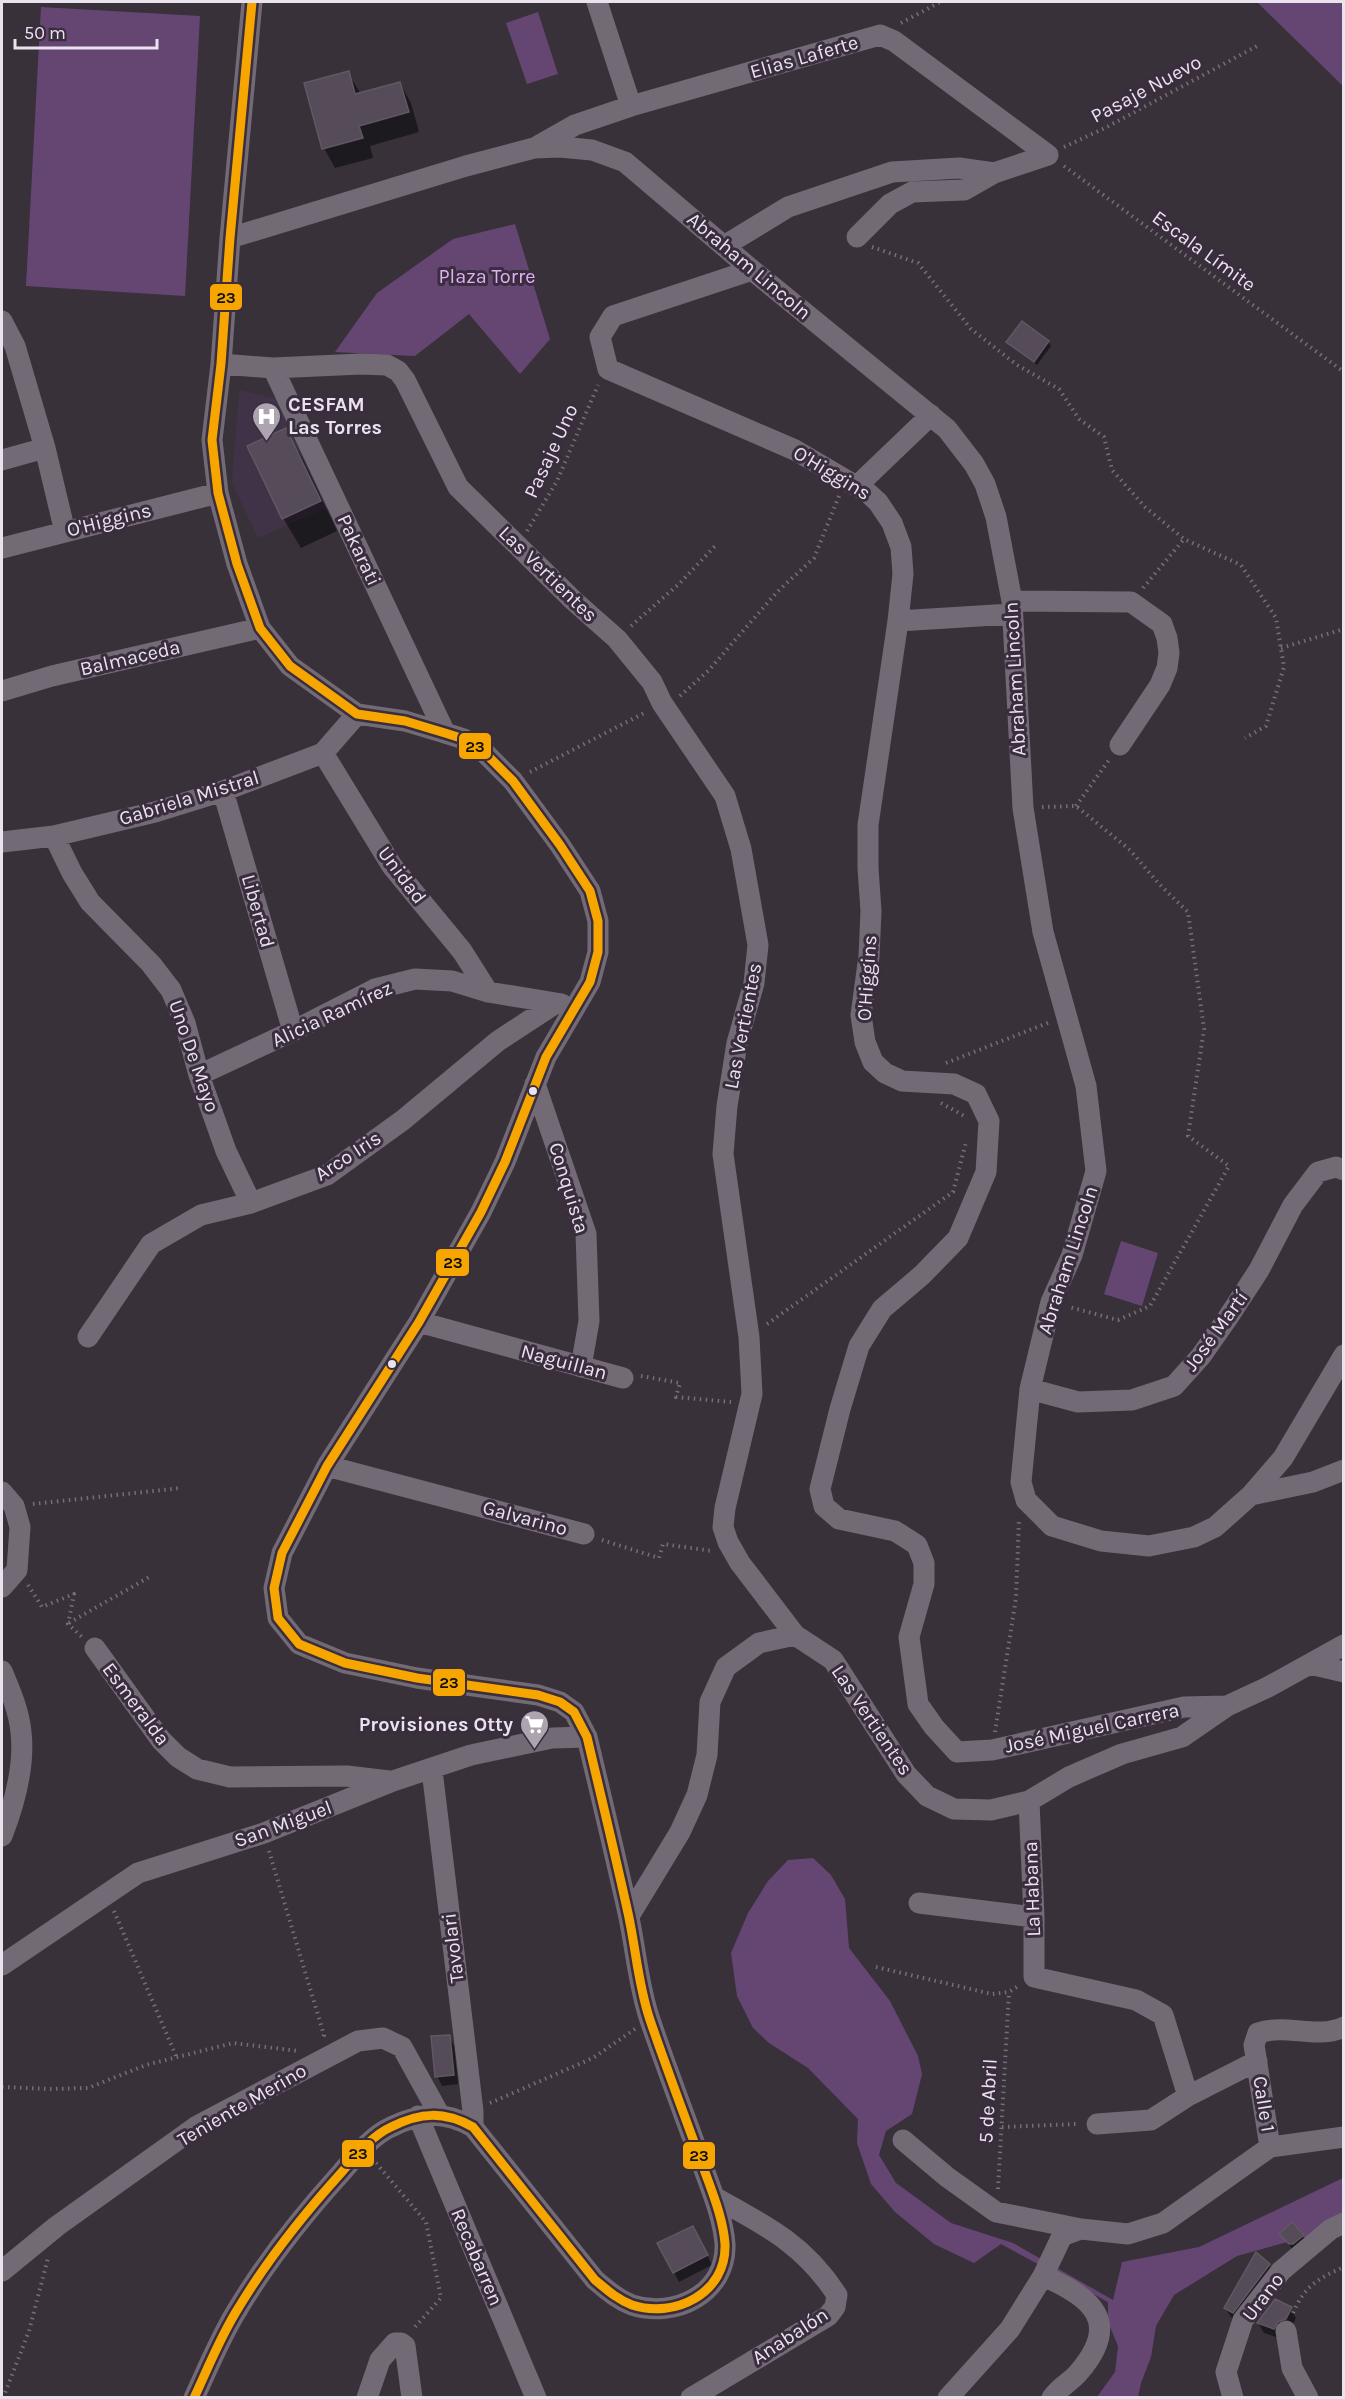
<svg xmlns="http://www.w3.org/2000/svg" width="1345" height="2399" font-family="Karla,sans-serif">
  <rect width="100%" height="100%" fill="#38313a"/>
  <!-- built -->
  <path fill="#413347" d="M239,390L278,399L329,507L258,538L232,483Z"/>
  <!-- green -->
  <path fill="#654673" d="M1257,2H1343V86Z
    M41,7L200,16L185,296L26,286Z
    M538,12L558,74L527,84L506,23Z
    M515,224L550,339L520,374L469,314L415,356L335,352L377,293L453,239Z
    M1121,1241L1158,1253L1142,1306L1104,1294Z
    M813,1858L831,1875L845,1899L849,1948L890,2001L918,2056L922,2074L912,2114L886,2131L879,2155L896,2183L951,2223L1013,2243L1113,2300L1122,2262L1199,2247L1343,2178V2233H1320L1237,2256L1174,2295L1156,2326L1151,2357L1141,2383L1138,2397H1097L1115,2372L1118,2346L1108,2322V2302L1001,2244L974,2263L934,2244L895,2212L871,2184L857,2143L858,2119L808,2068L769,2043L753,2028L737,1996L731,1953L748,1913L768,1881L788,1860Z"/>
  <!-- shadow -->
  <path fill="#0007" d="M348,73L361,94L400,83L411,103L419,132L370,146L373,158L335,168L324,148Z
    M1022,323L1048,342L1051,346L1037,365L1011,346L1008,342Z
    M285,430L303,459L337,531L301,548L283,518Z
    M449,2036L454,2046L458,2084L442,2086L437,2076Z
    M1281,2234L1303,2236L1309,2245L1296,2254Z
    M698,2237L712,2265L679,2282L674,2272Z
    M1269,2265L1275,2275L1239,2321L1231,2317L1225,2308Z
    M1290,2308L1296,2318L1291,2328L1279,2338L1264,2333L1258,2323Z"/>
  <!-- building -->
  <path fill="#564b59" stroke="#5f5962" stroke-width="1.5" d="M349,71L355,94L400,82L409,112L359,126L363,138L322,149L304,83Z
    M1022,321L1049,341L1034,362L1006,342Z
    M286,428L321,501L282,519L247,446Z
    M450,2035L454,2075L435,2077L431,2036Z
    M1292,2222L1304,2235L1293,2244H1289L1279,2234Z
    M693,2226L708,2255L673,2273L657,2243Z
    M1256,2252L1270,2264L1233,2313L1224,2308Z
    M1275,2299L1292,2307L1286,2319L1278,2322L1274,2329L1257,2323Z"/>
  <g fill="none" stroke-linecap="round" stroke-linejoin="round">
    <!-- path -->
    <path stroke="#756f78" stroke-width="4" stroke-dasharray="1.5 4.5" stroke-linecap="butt" d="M901,23L940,2
      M1064,147L1105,128L1257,46
      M1064,166L1344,372
      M872,247L918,263L971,329L1017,365L1059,389L1079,419L1104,437L1112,470L1145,507L1184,539L1241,565L1276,618L1284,667L1266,726L1245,738
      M527,531L557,481L598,385
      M1143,588L1184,539
      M631,626L680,583L716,545
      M1281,648L1344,629
      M680,696L708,671L777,592L814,558L839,496
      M530,772L646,712
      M1076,806L1109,760
      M1042,807L1076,806L1130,850L1159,884L1188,912L1204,1029L1188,1136L1229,1166L1150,1306L1118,1320L1069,1307
      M946,1063L1050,1022
      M941,1103L966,1117
      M767,1324L953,1192L966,1142
      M641,1376L680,1383L676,1397L731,1402
      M33,1504L181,1488
      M602,1540L659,1558L663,1544L712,1551
      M28,1585L42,1607L74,1594L68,1624L82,1637
      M69,1623L151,1576
      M995,1732L1016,1598L1019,1519
      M269,1851L324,2035L322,2039
      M114,1911L176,2056
      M876,1967L992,1994L1009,1992L1020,1985
      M2,2087L50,2089L88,2088L146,2065L233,2043L298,2051
      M490,2103L593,2058L635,2029
      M1002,2127L1078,2124
      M376,2163L426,2222L441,2298L414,2328
      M998,2189L1009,1992
      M1293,2313C1304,2287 1318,2278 1344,2267
      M3,2398L29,2331L48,2258"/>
    <!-- minor -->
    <path stroke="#726b75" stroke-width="21" d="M597,2L631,106
      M538,146L575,125L631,106L880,35L894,41L1048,155
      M857,237L890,204L912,192L964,190L994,173
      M230,238L466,166L534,148L560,147L592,150L625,162L752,270L947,429L974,464L985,484L996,517L1012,601L1023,808L1043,932L1086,1086L1096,1171L1072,1255L1051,1302L1030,1389L1021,1482L1026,1500L1052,1526L1101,1541L1149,1546L1194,1537L1215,1527L1251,1495L1283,1458L1344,1355
      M724,246L788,207L892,172L959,168L994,173L1048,155
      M752,270L613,316L600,337L608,369L795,450L868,493L878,502L892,523L901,547L903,574L898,621L868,825V868L871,911L869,956L861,1015L865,1042L873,1062L885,1073L902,1081L954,1084L976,1094L989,1121L986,1172L958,1238L922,1275L882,1309L859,1346L840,1409L820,1489L824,1506L839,1519L895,1531L917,1545L924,1563V1584L909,1637L918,1704L934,1727L957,1752L992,1750L1184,1707L1226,1706
      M2,321L15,346L45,448L65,532
      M221,364L273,368L361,364L387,365L398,371L405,380L458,487L574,601L617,639L652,682L662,703L725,796L741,849L758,945L754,983L737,1043L727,1106L723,1154L749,1337L752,1394L725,1508L723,1527L728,1542L740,1563L795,1635L833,1660L906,1774L927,1796L954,1809L991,1810L1029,1801L1069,1777L1122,1754L1182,1737L1227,1706L1268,1687L1344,1645
      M273,368L445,733
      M2,460L45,448
      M858,485L931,415
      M2,548L218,493
      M1012,601L1131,602L1162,624L1167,638L1169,653L1167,668L1160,685L1120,745
      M898,621L1011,614
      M2,691L52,676L260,628
      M323,753L392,866L462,951L488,992
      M223,791L293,1031
      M54,836L72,873L90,902L151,964L171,990L185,1023L199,1075L226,1151L251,1203
      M2,842L54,836L155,812L223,791L323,753L357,714
      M199,1075L293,1031L375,989L415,979L452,981L488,992L562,1004
      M535,1084L586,1234L589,1321L581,1367
      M419,1322L623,1378
      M88,1337L151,1244L201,1215L251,1203L327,1175L403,1120L498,1041L556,1003
      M1030,1389L1078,1402L1132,1400L1174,1386L1201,1356L1227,1319L1259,1270L1293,1205L1318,1172L1336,1167L1344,1170
      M327,1466L584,1534
      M2,1492L14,1506L20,1527L17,1570L2,1587
      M1251,1495L1313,1482L1344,1470
      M95,1648L161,1740L178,1757L197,1769L230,1777L347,1776L389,1781
      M1310,1664L1344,1672
      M2,1671C10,1690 19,1711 21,1732C25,1767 14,1805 2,1836
      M432,1770L473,2111V2127
      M1029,1801L1034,1917V1977L1136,2000L1163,2015L1188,2096
      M919,1903L1034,1917
      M629,1916L680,1832L697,1795L707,1755L710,1702L726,1667L759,1643L795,1635
      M2,1965L138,1873L264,1833L393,1781L471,1755L552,1738L587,1737
      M418,2116L536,2398
      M1097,2124L1151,2120L1188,2096L1257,2061
      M903,2140L947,2177L996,2212L1081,2229
      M1270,2147L1254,2045L1258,2033C1288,2023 1316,2040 1344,2027
      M2,2271L57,2226L197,2126L358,2041L383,2038L402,2047L439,2114
      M1043,2276C1092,2297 1122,2322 1079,2372C1071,2382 1059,2387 1052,2398
      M1286,2331L1292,2368L1308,2398
      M194,2398C208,2368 221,2335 239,2307C268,2259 303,2215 341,2173C355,2157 371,2136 391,2127C421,2112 444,2111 473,2127L595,2280C607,2290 617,2299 632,2305C675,2319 727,2293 725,2244C723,2216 710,2187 701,2161C684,2114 666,2067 650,2020C638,1985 636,1949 628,1913C615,1854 601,1796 587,1737L574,1712L560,1702L538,1695L417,1678L345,1663L299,1644L278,1618L274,1588L282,1553L327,1466L419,1322L481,1212L505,1162L546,1057L590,982L598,952V921L590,891L560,845L513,781L484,752L464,739L445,733L405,721L357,714L290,666L260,628L237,564L218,493L212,440L221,364L230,238L252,2
      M367,2398L380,2360L395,2343H401L405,2346L412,2398
      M691,2398L828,2316L835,2307L837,2295C804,2244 765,2225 714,2197
      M948,2398L1010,2329L1043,2276L1062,2236L1081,2229L1128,2234L1163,2223L1270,2147L1344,2137
      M1233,2398L1226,2372L1243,2320L1281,2271L1331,2229L1344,2223"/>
    <defs>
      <path id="bus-1" d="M194,2398C208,2368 221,2335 239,2307C268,2259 303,2215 341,2173C355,2157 371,2136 391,2127C421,2112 444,2111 473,2127L595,2280C607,2290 617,2299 632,2305C675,2319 727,2293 725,2244C723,2216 710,2187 701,2161C684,2114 666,2067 650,2020C638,1985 636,1949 628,1913C615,1854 601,1796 587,1737L574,1712L560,1702L538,1695L417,1678L345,1663L299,1644L278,1618L274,1588L282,1553L327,1466L419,1322L481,1212L505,1162L546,1057L590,982L598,952V921L590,891L560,845L513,781L484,752L464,739L445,733L405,721L357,714L290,666L260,628L237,564L218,493L212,440L221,364L230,238L252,2"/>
    </defs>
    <!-- bus-1 casing -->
    <use href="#bus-1" stroke="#392d3e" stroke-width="14"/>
    <!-- bus-1 -->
    <use href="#bus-1" stroke="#f7a600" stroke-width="9"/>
  </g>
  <!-- icons -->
  <defs>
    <symbol id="hospital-pin" viewBox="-11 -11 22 30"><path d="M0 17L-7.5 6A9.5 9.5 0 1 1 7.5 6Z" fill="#aca4ae" stroke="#392d3e"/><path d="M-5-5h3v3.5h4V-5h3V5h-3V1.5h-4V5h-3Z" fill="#fff"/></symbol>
    <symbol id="supermarket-pin" viewBox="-11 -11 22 30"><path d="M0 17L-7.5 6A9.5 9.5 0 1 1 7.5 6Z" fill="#aca4ae" stroke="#392d3e"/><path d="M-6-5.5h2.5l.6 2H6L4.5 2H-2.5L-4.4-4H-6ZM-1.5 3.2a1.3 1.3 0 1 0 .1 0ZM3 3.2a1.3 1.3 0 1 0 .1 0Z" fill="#fff"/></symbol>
  </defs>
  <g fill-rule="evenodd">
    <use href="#hospital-pin" x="250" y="400" width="33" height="45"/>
    <use href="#supermarket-pin" x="518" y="1708" width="33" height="45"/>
  </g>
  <!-- markers -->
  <g fill="#eae2ed" stroke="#392d3e" stroke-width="2">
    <circle cx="533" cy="1091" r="5"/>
    <circle cx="392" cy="1364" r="5"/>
  </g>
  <g text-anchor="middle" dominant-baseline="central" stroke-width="6" stroke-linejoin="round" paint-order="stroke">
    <!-- street labels -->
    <g font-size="20" fill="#eae2ed" stroke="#392d3e">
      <text transform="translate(804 57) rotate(-16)">Elias Laferte</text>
      <text transform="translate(1146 89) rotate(-28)">Pasaje Nuevo</text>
      <text transform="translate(1204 251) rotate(36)">Escala Límite</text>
      <text transform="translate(749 266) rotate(40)">Abraham Lincoln</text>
      <text transform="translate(551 451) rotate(-65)">Pasaje Uno</text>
      <text transform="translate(832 473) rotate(31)">O'Higgins</text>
      <text transform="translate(109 520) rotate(-14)">O'Higgins</text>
      <text transform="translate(359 550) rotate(65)">Pakarati</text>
      <text transform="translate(548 574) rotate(44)">Las Vertientes</text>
      <text transform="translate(130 658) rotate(-13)">Balmaceda</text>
      <text transform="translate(1015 679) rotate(-93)">Abraham Lincoln</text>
      <text transform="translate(189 798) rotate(-17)">Gabriela Mistral</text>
      <text transform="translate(402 875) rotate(53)">Unidad</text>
      <text transform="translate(258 911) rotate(74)">Libertad</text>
      <text transform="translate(867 978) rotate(-86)">O'Higgins</text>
      <text transform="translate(332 1014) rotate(-25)">Alicia Ramírez</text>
      <text transform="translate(743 1026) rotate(-79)">Las Vertientes</text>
      <text transform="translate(194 1056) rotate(71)">Uno De Mayo</text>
      <text transform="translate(348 1156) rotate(-33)">Arco Iris</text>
      <text transform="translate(569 1188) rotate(73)">Conquista</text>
      <text transform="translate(1068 1260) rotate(-72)">Abraham Lincoln</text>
      <text transform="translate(1216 1331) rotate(-54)">José Martí</text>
      <text transform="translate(564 1362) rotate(15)">Naguillan</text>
      <text transform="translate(525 1518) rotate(15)">Galvarino</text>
      <text transform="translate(136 1704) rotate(53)">Esmeralda</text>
      <text transform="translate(872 1720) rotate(56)">Las Vertientes</text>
      <text transform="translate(1092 1728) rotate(-12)">José Miguel Carrera</text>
      <text transform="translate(283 1824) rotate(-20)">San Miguel</text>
      <text transform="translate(1032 1889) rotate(-92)">La Habana</text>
      <text transform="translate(453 1948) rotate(-97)">Tavolari</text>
      <text transform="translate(988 2101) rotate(-87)">5 de Abril</text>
      <text transform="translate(1264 2104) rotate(81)">Calle 1</text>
      <text transform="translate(242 2105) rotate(-30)">Teniente Merino</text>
      <text transform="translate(477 2257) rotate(67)">Recabarren</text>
      <text transform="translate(1263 2297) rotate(-53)">Urano</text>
      <text transform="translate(790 2336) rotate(-33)">Anabalón</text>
    </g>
    <!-- park labels -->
    <g font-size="20" fill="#e0aff6" stroke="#392d3e">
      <text x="487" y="276">Plaza Torre</text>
    </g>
    <!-- poi labels -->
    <g font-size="20" font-weight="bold" fill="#eae2ed" stroke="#392d3e" text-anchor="start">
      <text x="288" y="404">CESFAM<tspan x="288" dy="23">Las Torres</tspan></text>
      <text x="513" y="1724" text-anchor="end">Provisiones Otty</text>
    </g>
  </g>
  <g stroke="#392d3e" stroke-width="2">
    <rect x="209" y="283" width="34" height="28" rx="6" fill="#f7a600"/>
    <rect x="458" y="732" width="34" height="28" rx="6" fill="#f7a600"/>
    <rect x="435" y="1248" width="35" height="29" rx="6" fill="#f7a600"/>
    <rect x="432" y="1668" width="34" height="29" rx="6" fill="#f7a600"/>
    <rect x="341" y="2139" width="34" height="29" rx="6" fill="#f7a600"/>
    <rect x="682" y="2141" width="34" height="29" rx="6" fill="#f7a600"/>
  </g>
  <g font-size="16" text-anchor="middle" font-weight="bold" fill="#111">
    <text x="226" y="303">23</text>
    <text x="475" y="752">23</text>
    <text x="453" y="1268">23</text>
    <text x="449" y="1688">23</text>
    <text x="358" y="2159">23</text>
    <text x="699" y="2161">23</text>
  </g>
  <!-- border -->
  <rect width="1345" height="2399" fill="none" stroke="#eae2ed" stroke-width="6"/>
  <!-- scale -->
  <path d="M15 39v9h142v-9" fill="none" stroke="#eae2ed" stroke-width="3"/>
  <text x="24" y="39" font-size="18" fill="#eae2ed" stroke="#392d3e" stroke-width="4.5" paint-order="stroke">50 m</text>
</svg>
